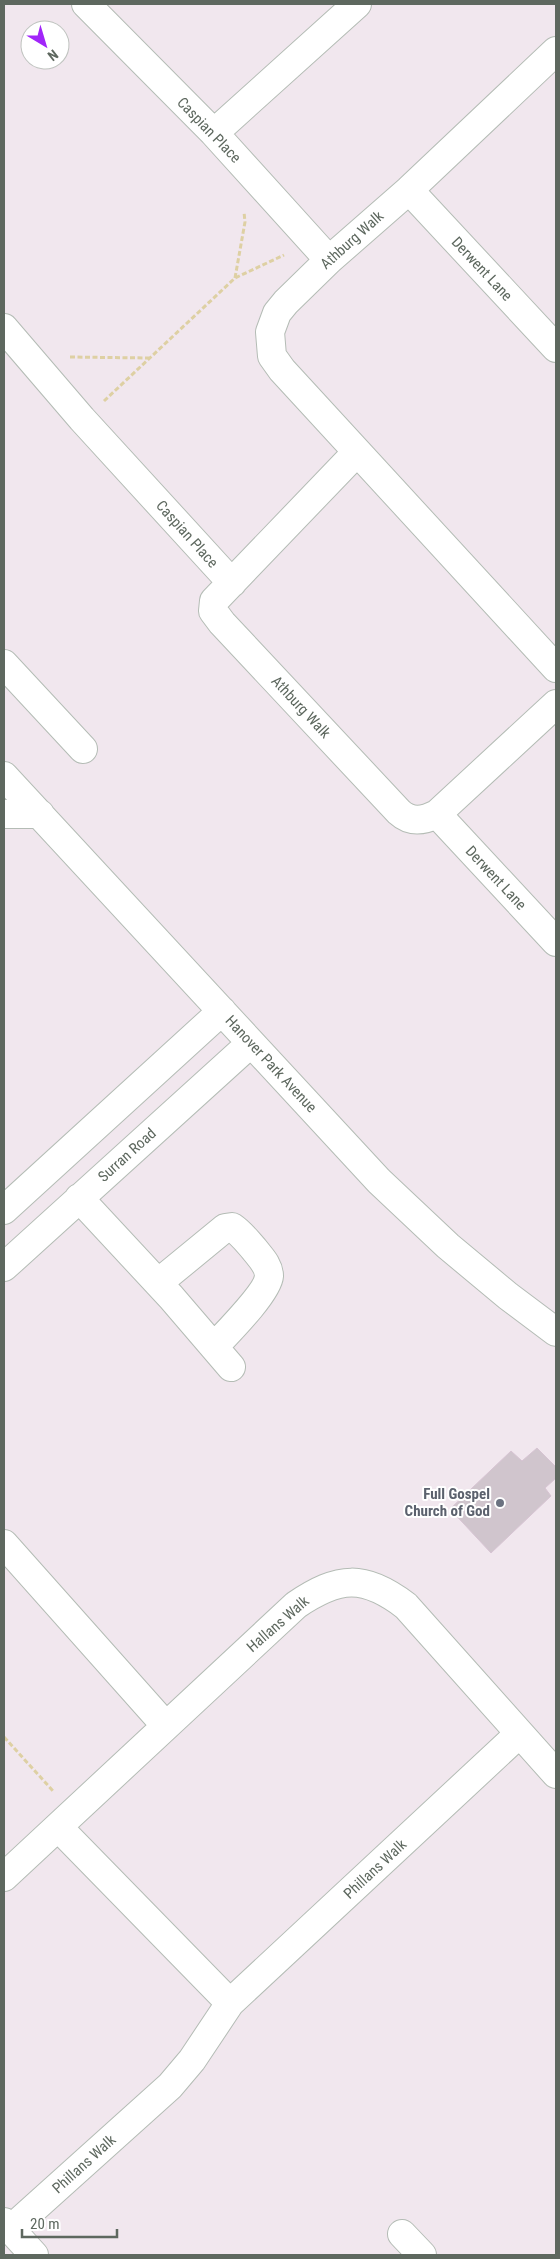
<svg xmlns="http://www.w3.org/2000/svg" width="560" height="2259" font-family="'Roboto Condensed',sans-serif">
  <rect width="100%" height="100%" fill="#f1e7ee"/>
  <!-- building -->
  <path fill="#d0c5cd" stroke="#d7c4d3" d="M537,1448L556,1467V1478L545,1488L551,1496L491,1553L450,1509L511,1451L522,1461Z"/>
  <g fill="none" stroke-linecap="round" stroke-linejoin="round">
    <defs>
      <path id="minor" d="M86,4L214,133L329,260
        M556,51L409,190L329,260L286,302L277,313L270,332L272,356L282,370L556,668
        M214,133L357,4
        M409,190L556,348
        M4,328L82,419L232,583
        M357,452L214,601L213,611L222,623L399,812C411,823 423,821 437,814L556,704
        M4,664L83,749
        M4,776L379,1181L448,1246L508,1296L556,1332
        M4,814H40
        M437,814L556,942
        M79,1198L171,1297L231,1367
        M4,1210L222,1011
        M4,1267L251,1043
        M158,1283L225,1228L232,1227C241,1233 247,1241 254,1249C260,1257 269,1265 269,1276C268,1292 226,1334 214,1347
        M4,1544L166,1726
        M58,1827L230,2003
        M4,1877L296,1605C339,1576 364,1574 406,1606L556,1774
        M4,2222L34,2255
        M11,2229L170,2086L192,2060L230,2003L519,1734
        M402,2234L422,2255"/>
    </defs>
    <!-- minor casing -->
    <use href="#minor" stroke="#b4bcb5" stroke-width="30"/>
    <!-- path -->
    <path stroke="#ded0a3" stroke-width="3" stroke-dasharray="5 2.5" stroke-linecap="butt" d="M235,278L245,222L244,212
      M70,357L149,358
      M104,401L235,278L284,255
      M4,1737L54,1792"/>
    <!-- minor -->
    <use href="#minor" stroke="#fff" stroke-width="28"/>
  </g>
  <!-- markers -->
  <circle fill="#6b7280" stroke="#fff" stroke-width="2" cx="500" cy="1503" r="5"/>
  <g text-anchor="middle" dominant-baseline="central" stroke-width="4" stroke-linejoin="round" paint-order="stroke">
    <!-- street labels -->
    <g font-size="15" fill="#5e685f" stroke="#fff">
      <text transform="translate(209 130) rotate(46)">Caspian Place</text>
      <text transform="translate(352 240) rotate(-42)">Athburg Walk</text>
      <text transform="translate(482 269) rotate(47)">Derwent Lane</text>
      <text transform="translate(187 534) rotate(48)">Caspian Place</text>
      <text transform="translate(301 707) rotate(47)">Athburg Walk</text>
      <text transform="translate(496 878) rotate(47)">Derwent Lane</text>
      <text transform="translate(271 1064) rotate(47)">Hanover Park Avenue</text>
      <text transform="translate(127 1155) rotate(-42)">Surran Road</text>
      <text transform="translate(278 1624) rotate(-41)">Hallans Walk</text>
      <text transform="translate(375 1869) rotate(-43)">Phillans Walk</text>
      <text transform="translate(84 2164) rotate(-42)">Phillans Walk</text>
    </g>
    <!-- worship labels -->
    <g font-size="15" font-weight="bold" fill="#5b616d" stroke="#fff" text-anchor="end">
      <text x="490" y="1494">Full Gospel<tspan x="490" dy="17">Church of God</tspan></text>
    </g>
  </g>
  <!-- border -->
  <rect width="560" height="2259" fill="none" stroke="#5e685f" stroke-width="10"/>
  <!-- north arrow -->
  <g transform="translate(45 45) rotate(142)"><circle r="24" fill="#ffffff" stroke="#bfc3bf"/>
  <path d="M0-4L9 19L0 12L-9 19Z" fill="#a125f9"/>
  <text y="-8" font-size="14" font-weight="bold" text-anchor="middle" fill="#5e685f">N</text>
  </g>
  <!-- scale -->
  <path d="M22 2229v8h95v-8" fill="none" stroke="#5e685f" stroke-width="2.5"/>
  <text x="30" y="2229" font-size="15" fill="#5e685f" stroke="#ffffff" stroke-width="4" paint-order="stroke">20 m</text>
</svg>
